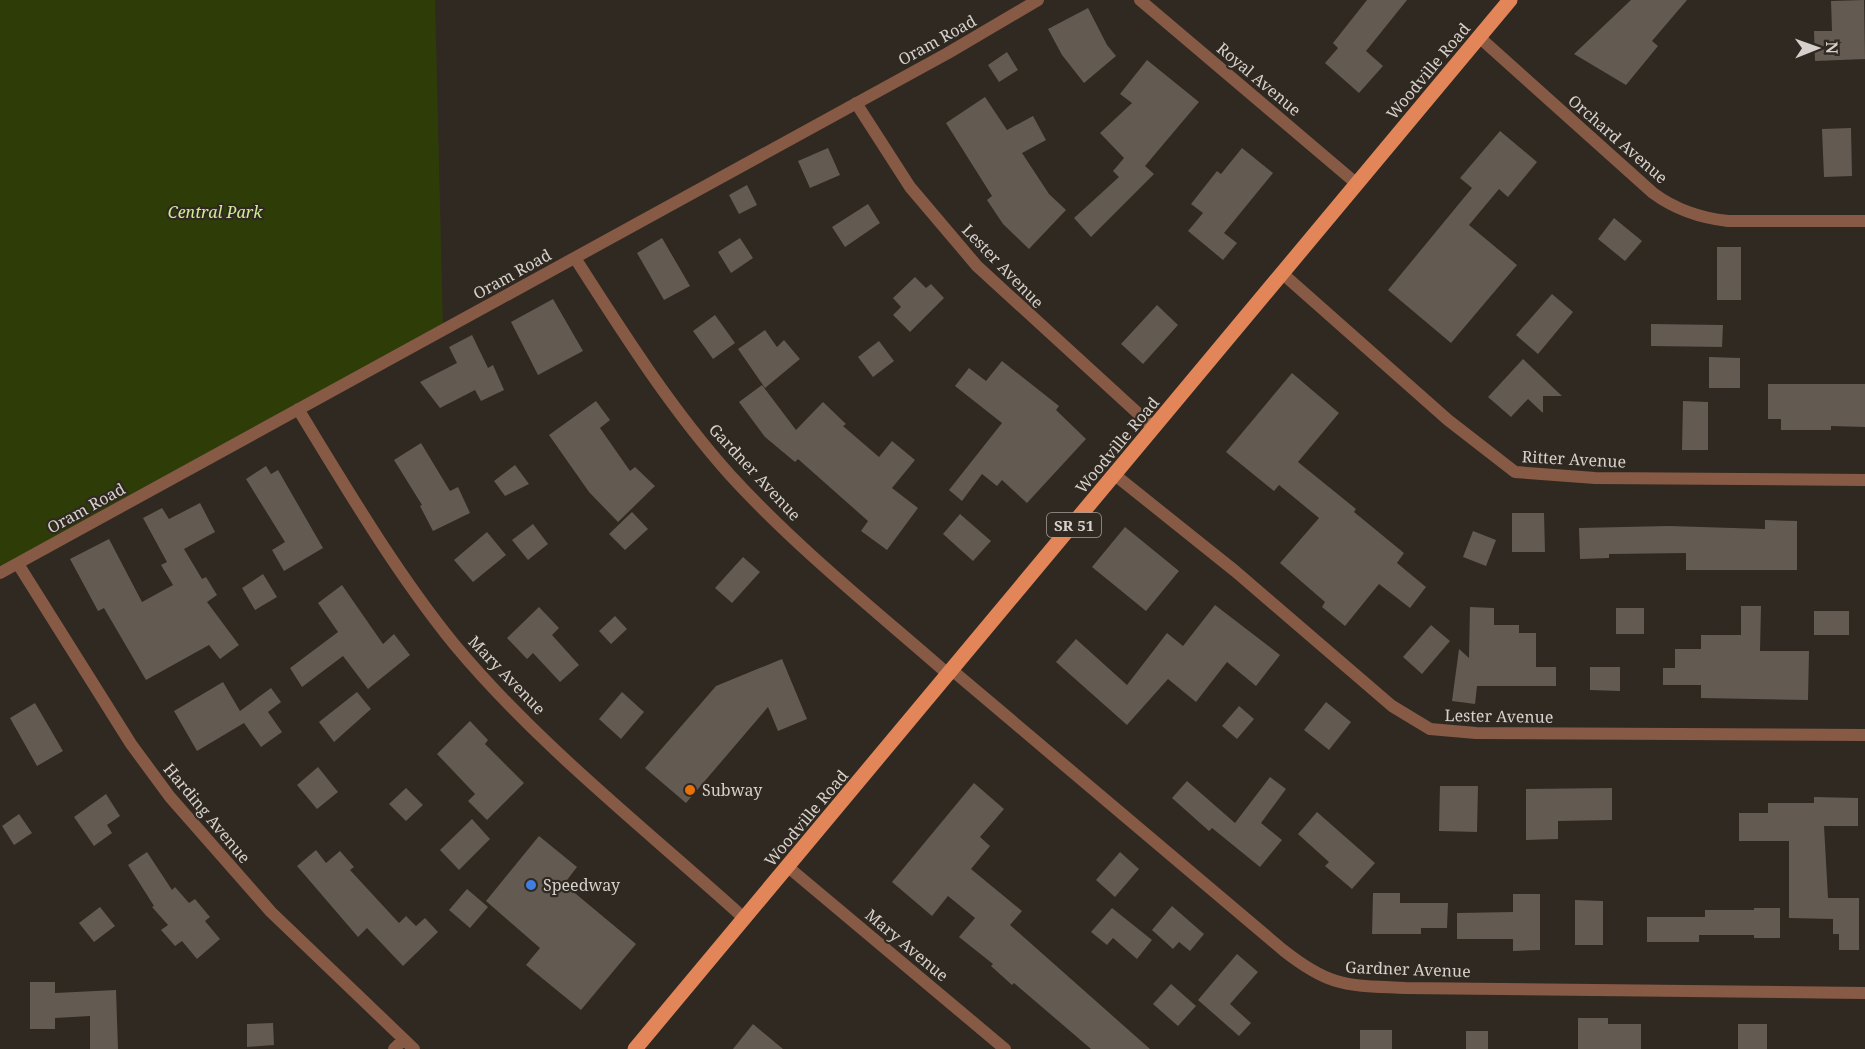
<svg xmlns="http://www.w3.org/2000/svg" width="1865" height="1049" font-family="'Noto Serif',serif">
  <rect width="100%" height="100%" fill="#302921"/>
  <!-- green -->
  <path fill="#2e3d07" d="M0,0H435L443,331L0,572Z"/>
  <!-- building -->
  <path fill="#635a52" d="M1367,0H1407L1366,51L1383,66L1359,93L1325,63L1338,48L1333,43Z
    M1631,0H1687L1652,41L1658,46L1626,85L1574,54Z
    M1864,0L1865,59L1815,61L1814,31H1832L1831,1Z
    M1088,8L1107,45L1116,56L1084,83L1062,55L1048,29Z
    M1007,52L1018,70L999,82L988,65Z
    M1147,60L1199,102L1145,166L1154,174L1091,237L1074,218L1119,177L1113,171L1124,158L1100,133L1132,103L1120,94Z
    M985,97L1007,130L1033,116L1046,140L1022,153L1049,194L1066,210L1029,249L1003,224L987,200L992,196L946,123Z
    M1851,128L1852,176L1824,177L1822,129Z
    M1500,131L1537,162L1508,197L1499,189L1469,225L1517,265L1451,343L1388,290L1472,188L1460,178Z
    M828,148L840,175L810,188L798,161Z
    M1242,148L1273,173L1224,233L1237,243L1223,260L1188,231L1203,213L1191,204L1217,171L1221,174Z
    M747,185L757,205L739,214L729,195Z
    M868,204L880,223L845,247L832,227Z
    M1614,218L1642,241L1625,261L1598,239Z
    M662,238L690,286L664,300L637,253Z
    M740,238L753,258L731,273L718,252Z
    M1717,247H1741V300H1717Z
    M915,277L926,288L931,284L944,298L910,332L893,315L901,307L893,298Z
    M1552,294L1573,312L1538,354L1516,335Z
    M553,299L583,351L538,375L511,322Z
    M1157,305L1178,325L1143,364L1121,344Z
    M715,315L735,343L713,359L693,331Z
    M1651,324L1723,325L1722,347L1651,346Z
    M765,330L777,347L784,340L800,359L765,388L738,349Z
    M472,335L488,368L493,365L504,390L481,401L475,390L440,408L420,382L457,363L449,347Z
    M879,341L894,361L873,377L858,357Z
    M1709,357L1740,358V388H1709Z
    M1523,359L1562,396H1543V413L1528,399L1511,417L1488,397Z
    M1002,361L1059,406L1056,410L1086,439L1027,503L1002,480L997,486L982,474L962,501L949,490L1002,423L955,386L969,368L986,381Z
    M1292,373L1339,413L1298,462L1356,509L1354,512L1404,553L1397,563L1426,587L1410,608L1379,584L1345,626L1322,607L1325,602L1280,563L1319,518L1279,485L1274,491L1226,452Z
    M1768,384H1865V427L1831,426V430H1781V419H1768Z
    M762,385L796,430L823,402L846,424L843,426L879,457L892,441L915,460L892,488L918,508L887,550L861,531L868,521L798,459L795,462L765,437L739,402Z
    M596,401L610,420L600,428L630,471L635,467L655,486L618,522L589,492L549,435Z
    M1683,401L1708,402V450H1682Z
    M421,443L450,491L458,487L470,513L433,531L420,506L422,505L394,460Z
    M515,465L529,484L505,496L494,481Z
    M266,466L271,474L278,470L323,548L284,571L272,550L285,542L246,479Z
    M200,503L215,532L184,549L202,579L206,577L217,595L207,602L239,645L220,659L209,645L146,680L104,608L98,611L70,559L109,539L142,602L173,585L161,565L167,562L143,518L162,508L169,519Z
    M632,512L648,529L625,550L609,534Z
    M1512,513H1544L1545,552H1512Z
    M960,514L991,541L973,561L943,534Z
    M1765,520L1797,521V570H1686V553L1609,554V558L1580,559L1579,528L1669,526L1765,529Z
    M533,524L548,544L528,560L512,540Z
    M1125,527L1179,571L1146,611L1092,567Z
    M1473,531L1496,540L1486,566L1463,557Z
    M487,532L506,555L473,582L454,560Z
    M743,557L760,572L732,603L715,588Z
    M263,574L277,597L255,610L242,588Z
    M342,585L383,644L394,634L410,655L368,689L343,656L302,687L290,668L338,632L318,603Z
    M1215,605L1280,655L1256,686L1227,662L1196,702L1168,679L1127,725L1056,662L1076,639L1127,685L1167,633L1183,646Z
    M1741,606H1761L1760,651H1809L1808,700L1701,698V685H1663V668H1675V649H1701V635H1741Z
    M539,607L559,628L552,635L579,665L560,682L533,653L527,659L507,638Z
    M1470,607L1494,608V625H1519V633H1536V667H1556V686H1477L1475,704L1452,701L1459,649L1469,658Z
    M1616,608H1644V634H1616Z
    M1814,611H1849V635H1814Z
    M615,616L627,629L611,644L599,631Z
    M1431,625L1450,641L1422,674L1403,657Z
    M782,659L807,719L778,731L768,707L686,803L645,768L716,686Z
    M1590,667H1620V691L1590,690Z
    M223,682L240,711L271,688L281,702L268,712L282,732L261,747L244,723L197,751L174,711Z
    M357,692L371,709L334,742L319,722Z
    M622,692L644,712L621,739L599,719Z
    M1326,702L1351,722L1329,750L1304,730Z
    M35,703L63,751L37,766L10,718Z
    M1239,706L1254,719L1237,739L1222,726Z
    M470,721L488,740L485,744L524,783L487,820L468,801L475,794L437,754Z
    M318,767L338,792L317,809L297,785Z
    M1270,777L1286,789L1261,823L1282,840L1260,867L1212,828L1209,831L1172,798L1187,781L1235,823Z
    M974,783L1004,809L980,837L990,846L971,869L1022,911L1010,925L1150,1049H1091L1014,983L1012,985L991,966L993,964L959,937L975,918L948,896L932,916L892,882Z
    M1440,786H1478L1477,832L1439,831Z
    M406,788L423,805L406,821L389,804Z
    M1612,788V820L1558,821V839L1526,840V789Z
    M106,794L120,816L107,825L112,833L94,846L74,817Z
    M1814,797L1858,798V826H1824L1828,898H1859V950H1839V934H1833V919L1789,918V841H1739V813H1768V803H1814Z
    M1317,812L1375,863L1352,889L1325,866L1329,862L1298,834Z
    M19,814L32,833L14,845L2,826Z
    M472,819L490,839L459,870L440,850Z
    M539,836L577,867L564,884L636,944L581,1010L526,965L540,948L486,901Z
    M316,850L326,863L340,851L354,867L350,870L399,923L406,916L416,926L425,918L438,932L403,966L367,928L358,937L297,866Z
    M147,852L172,890L175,887L189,903L195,899L210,917L205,921L220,939L197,959L182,941L175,946L161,930L168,925L152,907L154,906L128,865Z
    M1120,852L1139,869L1115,897L1096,880Z
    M467,889L488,907L470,928L449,910Z
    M1373,893H1400V903H1448L1447,928H1421V934H1372Z
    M1513,894H1540V950L1513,951V939H1457V913L1513,912Z
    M1575,900L1603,901V945H1575Z
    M1172,906L1204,934L1190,951L1179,942L1173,949L1152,930Z
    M100,907L115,926L94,942L79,923Z
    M1112,908L1152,940L1137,959L1113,938L1107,945L1091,932Z
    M1754,908H1780V938H1754V935H1699V942H1647V917H1705V910H1754Z
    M1237,954L1258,972L1230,1004L1251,1023L1239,1036L1198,1000Z
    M30,982H55V993L116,990L118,1049H90V1016L55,1018V1029H30Z
    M1171,984L1196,1006L1178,1026L1153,1004Z
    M1578,1018H1608V1024H1641V1049H1578Z
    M273,1023L274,1045L247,1047V1024Z
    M753,1024L783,1049H733Z
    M1738,1024H1767V1049H1738Z
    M1360,1030H1392V1049H1360Z
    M1466,1031H1488V1049H1466Z"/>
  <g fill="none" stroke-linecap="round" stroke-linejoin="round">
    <!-- street -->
    <path stroke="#875a45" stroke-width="12" d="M1140,0L1357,184
      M1479,37L1653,193C1676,210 1700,218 1728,221H1865
      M856,103L910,187L977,266L1154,428
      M575,258C623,333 671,409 731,476C797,548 876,611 949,675
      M1283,274L1448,420L1515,472L1595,478L1865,480
      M298,409C347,489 395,571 454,644C538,745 647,830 745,919
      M1115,475L1235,571L1392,706L1430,729L1476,733L1865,735
      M18,564L131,744L170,797L271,912L414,1049
      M0,573L948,53L1038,0
      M953,671L1283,950C1331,988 1347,985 1405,988L1865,993
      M788,867L1005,1049
      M394,1049L403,1040"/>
    <!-- primary -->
    <path stroke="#e28659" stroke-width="15" d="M635,1049L1510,0"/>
  </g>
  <!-- markers -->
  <circle fill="#e8710a" stroke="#302921" stroke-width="2" cx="690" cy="790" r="6"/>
  <circle fill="#3f7fe0" stroke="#302921" stroke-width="2" cx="531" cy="885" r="6"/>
  <g text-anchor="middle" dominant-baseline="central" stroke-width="4.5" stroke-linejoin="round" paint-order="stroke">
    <!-- shield labels -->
    <rect fill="#302921" stroke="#a49f99" stroke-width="1.5" x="1047" y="513" width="54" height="24" rx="4.5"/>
    <g font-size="15" font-weight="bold" fill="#d6d1cc">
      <text x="1074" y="525">SR 51</text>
    </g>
    <!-- street labels -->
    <g font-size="16" fill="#d6d1cc" stroke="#302921">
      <text transform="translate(937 40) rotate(-29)">Oram Road</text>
      <text transform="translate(1428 71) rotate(-50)">Woodville Road</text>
      <text transform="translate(1259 79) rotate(40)">Royal Avenue</text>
      <text transform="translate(1618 139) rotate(41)">Orchard Avenue</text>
      <text transform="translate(1003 266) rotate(46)">Lester Avenue</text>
      <text transform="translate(512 274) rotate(-29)">Oram Road</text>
      <text transform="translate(1117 445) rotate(-50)">Woodville Road</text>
      <text transform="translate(1574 459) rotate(3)">Ritter Avenue</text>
      <text transform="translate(755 472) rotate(47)">Gardner Avenue</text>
      <text transform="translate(86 508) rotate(-29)">Oram Road</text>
      <text transform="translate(507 675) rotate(46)">Mary Avenue</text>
      <text transform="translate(1499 716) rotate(1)">Lester Avenue</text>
      <text transform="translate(207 813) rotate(50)">Harding Avenue</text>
      <text transform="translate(806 818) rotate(-50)">Woodville Road</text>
      <text transform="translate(907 945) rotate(40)">Mary Avenue</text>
      <text transform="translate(1408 969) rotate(2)">Gardner Avenue</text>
    </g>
    <!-- park labels -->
    <g font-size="16" font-style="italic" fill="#cfee93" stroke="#302921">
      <text x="215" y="212">Central Park</text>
    </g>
    <!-- poi labels -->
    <g font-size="16" fill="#d6d1cc" stroke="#302921" text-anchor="start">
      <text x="702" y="790">Subway</text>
      <text x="543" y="885">Speedway</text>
    </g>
  </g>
  <!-- north arrow -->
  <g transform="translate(1817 48) rotate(89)" stroke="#302921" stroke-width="4.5" paint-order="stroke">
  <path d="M0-4.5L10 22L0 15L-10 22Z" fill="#d6d1cc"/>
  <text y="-9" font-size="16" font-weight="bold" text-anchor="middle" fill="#d6d1cc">N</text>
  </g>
</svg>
